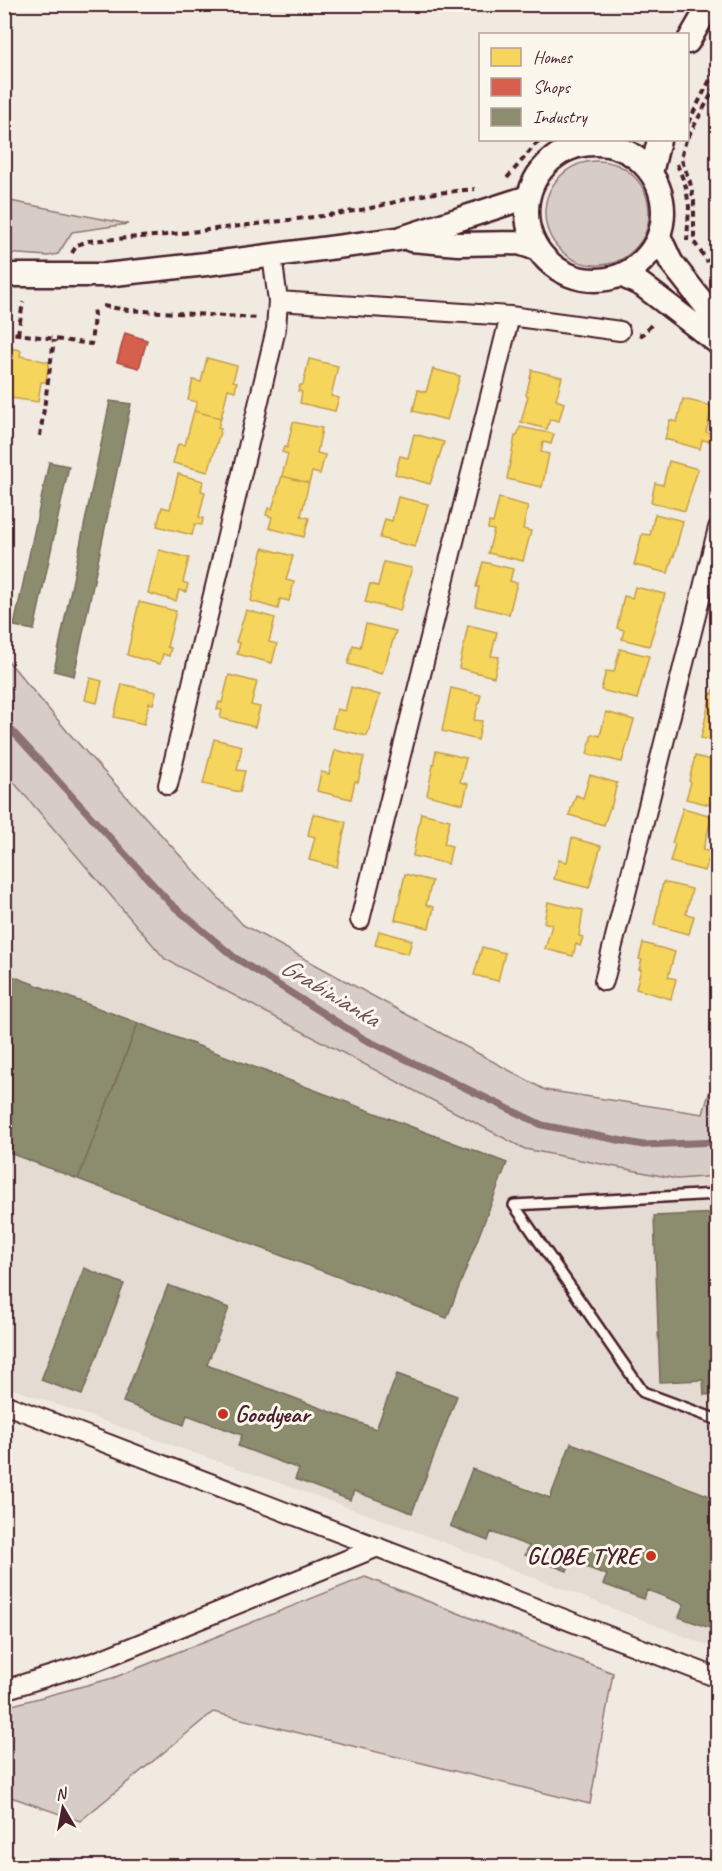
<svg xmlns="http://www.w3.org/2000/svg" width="722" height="1871" font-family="Caveat,sans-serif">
  <rect width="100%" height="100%" fill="#f0eae0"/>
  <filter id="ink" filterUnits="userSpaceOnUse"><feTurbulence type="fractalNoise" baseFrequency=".0167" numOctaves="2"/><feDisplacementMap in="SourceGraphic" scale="12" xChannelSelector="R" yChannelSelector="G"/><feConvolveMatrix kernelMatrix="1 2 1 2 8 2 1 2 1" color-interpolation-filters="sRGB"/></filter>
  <g filter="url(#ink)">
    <!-- built -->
    <path fill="#e4dbd2" d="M4,772L165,959L677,1179L717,1176V1649L412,1530L5,1386Z"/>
    <!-- green -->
    <path fill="#d8ccc6" stroke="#917678" stroke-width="1.5" d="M545 213a52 52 0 1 1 104 0a52 52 0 1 1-104 0Z
      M5,200L128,224L72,232L58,254L48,256L5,253Z
      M4,656L67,731L243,925L545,1090L703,1114L710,1090L717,1089V1176L677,1179L525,1149L165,959L5,772Z
      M365,1577L613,1673L590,1804L213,1712L80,1821L5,1795V1707L113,1678Z"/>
    <!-- homes -->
    <path fill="#f6d55c" stroke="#c29e4d" stroke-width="1.5" d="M8,348L21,350L20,356L49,362L46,382H41L38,402L4,397V356H7Z
      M207,358L237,366L233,381L237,382L235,391L228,389L221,418L194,411L197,402L188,400L193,380L201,382Z
      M309,359L338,366L331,396L339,398L335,411L300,403L302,392L298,391L300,385H303Z
      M433,369L460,376L447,420L413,411L418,390L426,392Z
      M532,370L562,377L556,400L564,403L559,421L550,419L547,429L521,422L528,396L526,395Z
      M683,399L713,406L706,432L711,433L709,441L702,440L700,449L665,439L670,420L677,422Z
      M194,411L221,418L218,428L221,429L208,472L173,463L178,444L185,445Z
      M293,422L322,428L317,453L325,455L320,474L312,472L309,483L282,476L288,454L282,452L284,447L287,448Z
      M520,427L554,434L551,444L543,442L541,452L549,454L542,487L507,479L515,436H517Z
      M414,434L444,442L430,484L395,474L400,456L408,458Z
      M669,461L698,469L685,511L651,502L655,483L663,485Z
      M178,474L203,481L201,491L205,492L199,517L203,518L202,525L195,524L192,535L157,526L162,507L170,509Z
      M282,476L309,483L301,516L309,518L304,537L269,528L272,517L266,515L268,508L272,509Z
      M398,497L428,504L415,547L380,538L385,519L392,521Z
      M499,498L528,506L523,529L531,531L523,561L488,553L494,530L488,529L489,522L493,523Z
      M655,514L683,521L674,556H673L668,573L634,565L642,534L650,535Z
      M263,548L293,556L286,580L294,582L289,601L280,599L278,609L251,601Z
      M159,550L189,558L183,582L188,584L186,592L179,590L176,601L148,593Z
      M384,562L412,568L400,611L365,602L370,584L378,586Z
      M483,562L513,569L510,581L517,583L509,614L475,606L479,587H476Z
      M635,587L665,594L649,646L622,639L624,630L617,628L624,596L632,598Z
      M139,602L176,611L167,647L171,648L169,656L163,654L160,664L127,655Z
      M246,610L275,618L269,642L277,644L272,663L237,654L240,643L236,642Z
      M366,624L396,631L382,674L348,664L353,645L360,647Z
      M468,625L497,632L491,656L499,657L494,677L459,668Z
      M620,649L649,656L637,699L601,690L606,671L614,672Z
      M229,675L257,682L251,705L260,707L255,727L220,718L222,710L217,709L219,702L222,703Z
      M90,678L102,681L97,703L85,700Z
      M122,684L156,692L153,704L149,703L144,724L114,717Z
      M715,684L718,685V742L701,738L711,693L713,694Z
      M351,687L380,695L367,736L332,728L337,709L345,711Z
      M451,688L481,695L474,720L482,721L478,740L442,731Z
      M606,712L634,720L622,762L587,754L592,734L600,736Z
      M214,739L242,746L237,770L245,771L240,792L203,784Z
      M335,750L364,757L358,782L355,781L351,799L317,791L321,772L329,774Z
      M436,751L466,758L460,782L468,784L463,804L427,795Z
      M695,756L718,762V807L686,799L691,782L689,781Z
      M590,775L617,783L611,808L610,807L604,825L569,815L576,795L583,798Z
      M683,808L712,816L703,850L711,852L705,871L670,862L675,844L672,843Z
      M421,813L450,820L444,844L452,846L448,864L413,856Z
      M313,814L346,822L337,867L309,860L315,837L308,835Z
      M572,838L601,846L589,888L554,879L559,860L567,862Z
      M405,874L432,881L426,905L434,907L429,928L395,920Z
      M663,882L692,889L686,914L694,916L689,934L654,925Z
      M548,902L583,910L579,936L583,937L580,946L576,944L573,956L545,949L552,925L544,922Z
      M379,931L412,940L408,954L375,945Z
      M643,943L675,952L668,977L676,979L671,999L636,989L641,969H639L642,960L639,959Z
      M482,947L505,953L498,981L474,975Z"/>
    <!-- shops -->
    <path fill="#d6604d" stroke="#ac4c43" stroke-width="1.5" d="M125,333L147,340L139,368L117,362Z"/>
    <!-- industry -->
    <path fill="#8c8c6e" stroke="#786b5a" stroke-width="1.5" d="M110,401L131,404L74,676L54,671Z
      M49,462L69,466L34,630L14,626Z
      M4,973L138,1023L78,1179L4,1151Z
      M138,1023L507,1163L447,1318L78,1179Z
      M718,1213V1394L704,1395L703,1380L660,1382L654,1216Z
      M84,1268L124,1284L82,1395L41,1380Z
      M168,1285L229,1308L207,1365L376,1429L397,1374L457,1396L412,1513L354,1491L350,1500L295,1479L299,1469L238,1446L242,1435L187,1415L184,1425L123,1402Z
      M571,1443L718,1499V1631L679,1617L684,1604L647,1590L644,1599L603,1584L607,1575L570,1561L567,1571L525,1555L529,1546L491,1532L488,1541L450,1526L472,1469L550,1498Z"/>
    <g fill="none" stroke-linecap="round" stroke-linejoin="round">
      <!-- stream -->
      <path stroke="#8c6f72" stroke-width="7" d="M4,722L170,903L234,957L364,1039L542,1125L643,1145L718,1142"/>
      <defs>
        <path id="service" d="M718,1194L514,1205L643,1392L718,1420"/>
        <path id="minor" d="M278,301L510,316L620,331
          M168,785L276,329L278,301L272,255
          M360,920L510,316
          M604,981L718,528
          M4,1404L718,1678
          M4,1690L97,1661L378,1547"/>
        <path id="tertiary" d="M688,42L710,4
          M527 212a68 68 0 1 1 136 0a68 68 0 1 1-136 0Z
          M651,173L659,140
          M659,236L671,262L718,322
          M411,240L458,244L519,243L537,249
          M4,275H105L206,264L398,239L528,197
          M621,275L642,285L718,343"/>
      </defs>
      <!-- service casing -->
      <use href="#service" stroke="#4a1f2b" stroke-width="14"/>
      <!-- minor casing -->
      <use href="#minor" stroke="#4a1f2b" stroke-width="22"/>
      <!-- tertiary casing -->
      <use href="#tertiary" stroke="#4a1f2b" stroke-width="27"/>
      <!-- path -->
      <path stroke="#4a1f2b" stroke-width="4" stroke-dasharray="6 4.5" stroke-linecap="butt" d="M688,123L718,64
        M688,137L718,82
        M686,140L681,158L690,182L694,201V242L708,262
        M677,164L686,187L689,207L687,241
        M507,178L536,144L543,140
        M72,253L77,245L89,241L166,235L322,216L367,209L427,194L475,189
        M103,306L128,310L258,318
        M4,332L91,344L94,316L93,306
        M18,334L23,302
        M639,334L642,335L654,322
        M40,436L54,340"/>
      <!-- service -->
      <use href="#service" stroke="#fbf7ec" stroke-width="9"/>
      <!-- minor -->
      <use href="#minor" stroke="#fbf7ec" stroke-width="18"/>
      <!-- tertiary -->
      <use href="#tertiary" stroke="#fbf7ec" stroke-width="22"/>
    </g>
  </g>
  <!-- markers -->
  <g fill="#c8321e" stroke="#fbf7ec" stroke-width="2">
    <circle cx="223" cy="1414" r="6"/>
    <circle cx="651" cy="1556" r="6"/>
  </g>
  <g text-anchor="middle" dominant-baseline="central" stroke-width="6" stroke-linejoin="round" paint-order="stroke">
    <!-- poi labels -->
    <g font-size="24" font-weight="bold" fill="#4a1f2b" stroke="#fbf7ec" text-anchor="start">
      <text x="235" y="1414">Goodyear</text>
      <text x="639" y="1556" text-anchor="end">GLOBE TYRE</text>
    </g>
    <!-- water labels -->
    <g font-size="26" font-style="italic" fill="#704e55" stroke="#fbf7ec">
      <text transform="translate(330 992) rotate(31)">Grabinianka</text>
    </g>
  </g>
  <!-- margin -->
  <rect width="722" height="1871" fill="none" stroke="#fbf7ec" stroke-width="24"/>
  <rect x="12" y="12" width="698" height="1847" fill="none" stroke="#4a1f2b" stroke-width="2" filter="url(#ink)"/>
  <!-- legend -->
  <rect x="479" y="33" width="210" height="108" fill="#fbf7ec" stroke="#b4a19f" stroke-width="1.5"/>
  <rect x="491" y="48" width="30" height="18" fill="#f6d55c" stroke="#b4a19f" stroke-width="1.5"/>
  <text x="533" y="63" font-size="18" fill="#4a1f2b">Homes</text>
  <rect x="491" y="78" width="30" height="18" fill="#d6604d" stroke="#b4a19f" stroke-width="1.5"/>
  <text x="533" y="93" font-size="18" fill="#4a1f2b">Shops</text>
  <rect x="491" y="108" width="30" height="18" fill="#8c8c6e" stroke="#b4a19f" stroke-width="1.5"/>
  <text x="533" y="123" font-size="18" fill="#4a1f2b">Industry</text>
  <!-- north arrow -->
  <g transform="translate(63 1808) rotate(350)" stroke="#fbf7ec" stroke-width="4.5" paint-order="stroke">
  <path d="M0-4.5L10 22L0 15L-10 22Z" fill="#4a1f2b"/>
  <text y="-9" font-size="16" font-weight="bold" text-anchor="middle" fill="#4a1f2b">N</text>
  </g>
</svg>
